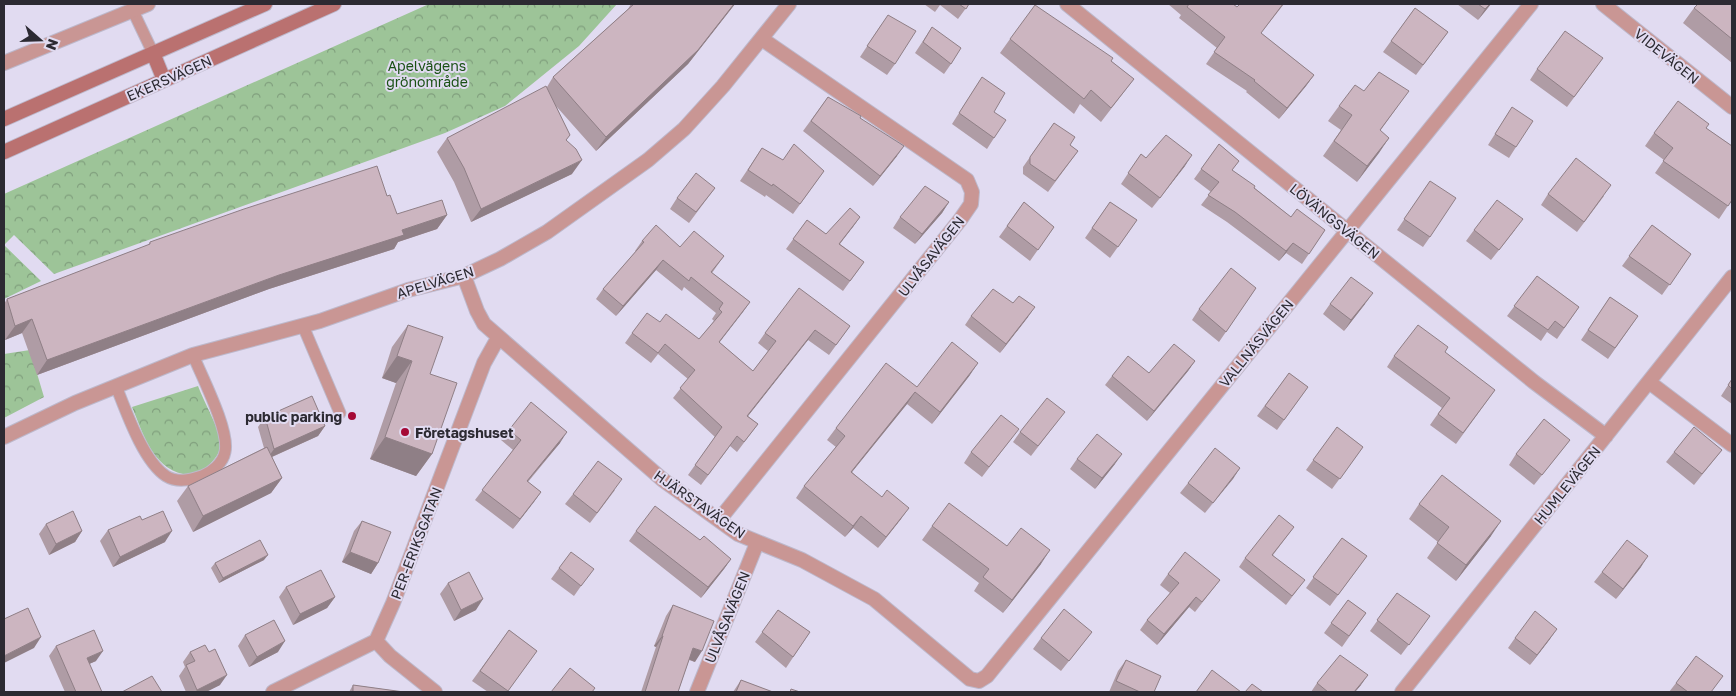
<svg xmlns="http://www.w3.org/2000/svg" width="1736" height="696" font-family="'Golos Text',sans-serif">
  <defs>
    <pattern id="park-crowns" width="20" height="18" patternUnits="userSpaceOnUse" patternTransform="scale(1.25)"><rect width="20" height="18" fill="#9dc498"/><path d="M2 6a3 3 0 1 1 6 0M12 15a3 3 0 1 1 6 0" fill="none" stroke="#809f7d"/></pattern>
  </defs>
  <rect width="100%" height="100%" fill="#e1dbf1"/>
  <!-- park -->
  <path fill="url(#park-crowns)" d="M429,4H617L579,46L505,106L445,133L54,274L14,235L4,245L41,281L4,299V194Z
    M30,350L44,397L4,418V354Z
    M198,386C204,402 217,424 220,440C222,452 215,459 208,466C202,472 191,476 183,474C152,467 143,433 132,407Z"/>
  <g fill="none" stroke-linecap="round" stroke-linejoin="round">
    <defs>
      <path id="service" d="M133,11L153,53
        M303,326L340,413
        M116,386C126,411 143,461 166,476C177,483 190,480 202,476C212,472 223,463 225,452C230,431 202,377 193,355"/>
      <path id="minor" d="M1067,4L1534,382L1606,436
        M1603,4L1732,107
        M4,63L148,4
        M464,276L477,311L484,324L663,480L738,534L802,560L874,599L970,679L979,681L987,676L1531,4
        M1649,382L1732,445
        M4,437L75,403L193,355L320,321L408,290L464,276L500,259L547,232L648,160L684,129L723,86L789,4
        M719,520L960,220L971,204L972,192L967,180L762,39
        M376,641L390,656L435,692
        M273,692L376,641L393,603L484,363L498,338
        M697,692L757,543
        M1402,692L1732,277"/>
      <path id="secondary" d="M153,53L164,80
        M4,119L265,4
        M4,152L334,4"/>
    </defs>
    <!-- service casing -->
    <use href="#service" stroke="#bdb8cb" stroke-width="13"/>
    <!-- minor casing -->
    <use href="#minor" stroke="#bdb8cb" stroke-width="16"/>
    <!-- secondary casing -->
    <use href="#secondary" stroke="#bdb8cb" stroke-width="16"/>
    <!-- service -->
    <use href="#service" stroke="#c99694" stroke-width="11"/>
    <!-- minor -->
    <use href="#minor" stroke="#c99694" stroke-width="14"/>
    <!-- secondary -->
    <use href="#secondary" stroke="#ba7170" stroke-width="14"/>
  </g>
  <!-- wall -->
  <path fill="#af9ca5" d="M631,4H735L688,64L596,151L556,106L570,135L566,140L572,174L471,222L454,182L437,152L447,138L547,87L553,77L628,9Z
    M924,4H969L958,19L940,5L935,12Z
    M1168,4H1233L1237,7L1240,4H1284L1261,33L1314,75L1306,86L1279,119L1246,92L1247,91L1206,64L1217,48L1179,18L1181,15Z
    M1457,4H1491L1478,20Z
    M1732,4V63L1683,23L1694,8Z
    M1415,8L1448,32L1416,75L1383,52Z
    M881,25L895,64L887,75L860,57Z
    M932,27L951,64L944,74L915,53Z
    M1010,39L1111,61L1134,79L1101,122L1080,104L1074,114L1000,53Z
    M1537,69H1595L1567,107L1530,80Z
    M982,77L994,112V138L987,149L952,124Z
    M1364,91L1398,106L1380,131L1389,138L1357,182L1323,156L1341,130L1328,121L1339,106Z
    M828,97L860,118L897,156L873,186L803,131Z
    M1512,107L1516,147L1509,158L1488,145Z
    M1054,123L1070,145L1078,151L1048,192L1023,174V167Z
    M1706,128L1732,146V202L1731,201L1719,219L1655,173L1664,160L1645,146L1654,133Z
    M1219,144L1239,161L1232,170L1291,217L1325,230L1302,264L1286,253L1279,261L1227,222L1201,205L1211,192L1194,179Z
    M762,148L783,160L824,171L793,214L766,195L765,197L740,181Z
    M1141,154L1146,158L1185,166L1152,208L1121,184Z
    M1430,181V237L1423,247L1397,230Z
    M715,188L689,223L670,209L677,198Z
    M1548,194L1604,196L1577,232L1541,205Z
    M387,196L397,214L447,215L437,229L398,242L394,249L269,289L37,375L22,333L5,340L4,337V304L7,299L148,245L150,242Z
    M949,202L942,213L915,244L893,228L900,217Z
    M1024,202L1054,227L1030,261L999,237Z
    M1110,202L1137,220L1110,258L1085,238Z
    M860,217L840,244L864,262L843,291L786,249L807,220L826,234Z
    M1652,225L1691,254L1662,295L1622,266Z
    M1474,230H1515L1491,260L1466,241Z
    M642,241L680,247L724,256L712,273L750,302L719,342L753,371L768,351L758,343L765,333L850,326L829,355L808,340L748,416L758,424L737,452L730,446L701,485L688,475L715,437L673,398L688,379L658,354L651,363L625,343L632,333L660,322L699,339L714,321L712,319L716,313L684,287L682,291L656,270L616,316L596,299L603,289L636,251H635Z
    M1537,276L1579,307L1557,339L1547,332L1541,341L1507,316Z
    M1256,288L1219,342L1192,320L1199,309Z
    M1610,297L1638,316L1608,359L1581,340Z
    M1330,304H1365L1344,331L1323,314Z
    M971,316L1028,317L1000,353L965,325Z
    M408,325L430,374L432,454L416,476L370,459L396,383L382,378L392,347Z
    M1394,356L1495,390L1456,444L1430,425L1442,408L1387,367Z
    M1195,361L1188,371L1147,421L1105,385L1112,376L1149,373Z
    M1289,373L1308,387L1277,430L1257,416Z
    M970,375L932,424L907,404L852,472L901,519L878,548L853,528L845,537L796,498L804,486L836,447L827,440L836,428L917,387Z
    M1732,379V404L1721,396Z
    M265,417L325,426L318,436L272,457L282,478L271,493L193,532L177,501L188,486L264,448L258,427Z
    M1057,422L1031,456L1013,442L1020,432Z
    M1337,427L1363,447L1332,489L1306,470Z
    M509,430L560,443L528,482L541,492L513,529L475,500L513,450L501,440Z
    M1011,439L982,477L964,463L971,452Z
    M1570,440L1534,485L1509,465L1516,454Z
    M1722,450L1694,485L1666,462L1674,452Z
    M1077,459L1115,464L1095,489L1070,469Z
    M1240,468L1205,513L1180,493L1188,483Z
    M615,490L590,523L565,504L573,494Z
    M1419,504L1491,536L1456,581L1427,558L1438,542L1409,519Z
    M142,520L165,542L113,567L100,541L108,530Z
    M362,521L378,563L371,574L342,562L354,531Z
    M46,524L82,531L75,542L49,555L39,534Z
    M932,526L1007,546L1041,564L1003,613L974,591L979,583L922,540Z
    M1294,527L1273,555L1298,589L1286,605L1239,567L1245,558Z
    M636,531L700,540L731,559L724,569L701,598L629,541Z
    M1342,538L1367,556L1330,606L1306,588Z
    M264,560L219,583L211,568L215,563Z
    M1641,567L1616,599L1594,582L1602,572Z
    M559,568L586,579L574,596L551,579Z
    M1168,574L1220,580L1195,612L1189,607L1157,645L1140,630L1147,620L1170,593L1160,585Z
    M448,583L476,610L454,621L440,594Z
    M286,587L335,597L327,608L293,625L279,597Z
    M1397,593L1422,627L1401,655L1370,631Z
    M1348,600L1366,613L1342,647L1324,633Z
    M673,605L695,662L689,660L678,692H641L656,647L654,646L666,616Z
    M778,610L810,632L786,668L755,642Z
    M509,630L537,651L507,692H488L472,681Z
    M1092,632L1061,671L1033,649L1041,638Z
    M245,635L278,652L249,667L238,646Z
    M1515,638L1550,639L1530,665L1508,648Z
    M56,646L96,661L89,664L102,692H65L49,656Z
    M190,652L220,685L206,692H186L179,676L185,667L183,662Z
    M1126,660L1154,692H1109L1118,671Z
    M741,680L773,692H733Z
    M1317,683L1361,685L1355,692H1311Z
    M1676,683L1711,692H1669Z
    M353,685L404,692H349Z"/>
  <!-- shaded-wall -->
  <path fill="#8f7f86" d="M734,4H735L688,64L596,151L606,137Z
    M1490,4H1491L1478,20L1485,9Z
    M1314,75L1306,86L1279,119L1287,108Z
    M1389,138L1379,153L1357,182L1367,166Z
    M904,146L897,156L873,186L880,176Z
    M1192,155L1185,166L1152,208L1160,198Z
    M582,160L572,174L471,222L481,209Z
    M949,202L942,213L915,244L922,234Z
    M447,215L437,229L398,242L394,249L269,289L37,375L47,360L279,275L402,230Z
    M860,217L853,227L832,253Z
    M1293,243L1286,253L1279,261L1286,251Z
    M663,260L656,270L616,316L623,306Z
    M1373,293L1365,304L1344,331L1351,320Z
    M750,302L743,312L712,352L719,342Z
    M1035,307L1028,317L1000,353L1006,344Z
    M32,319L22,333L5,340L15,326Z
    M815,330L808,340L740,426L747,416Z
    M397,356L412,361L396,383L382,378Z
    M1195,361L1188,371L1147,421L1154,411Z
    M978,363L970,375L932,424L940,412Z
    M915,392L907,404L843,483L851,472Z
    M325,426L318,436L267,459L274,449Z
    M567,432L560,443L519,491L527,481Z
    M385,437L432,454L416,476L370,459Z
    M1122,454L1115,464L1095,489L1102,478Z
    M1240,468L1233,479L1205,513L1213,503Z
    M282,478L271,493L193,532L203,516Z
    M541,492L534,502L513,529L520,519Z
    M909,508L901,519L878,548L886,537Z
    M861,516L853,528L845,537L853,526Z
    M1501,521L1491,536L1456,581L1466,565Z
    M82,531L75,542L49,555L56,544Z
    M172,531L165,542L113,567L120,557Z
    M1050,550L1041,564L1003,613L1012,600Z
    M350,552L378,563L371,574L342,562Z
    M268,555L264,560L219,583L223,578Z
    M1648,556L1641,567L1616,599L1623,589Z
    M731,559L724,569L701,598L708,587Z
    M335,597L327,608L293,625L300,614Z
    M1196,597L1189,607L1157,645L1164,634Z
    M483,599L476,610L454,621L461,610Z
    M1557,629L1550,639L1530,665L1537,655Z
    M662,636H663L656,647L654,646Z
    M41,637L34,648L4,663V656Z
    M285,641L278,652L249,667L257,657Z
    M693,648L702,651L695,662L686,658Z
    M103,651L96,661L80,668L87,658Z
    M227,675L220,685L206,692H195L197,690Z
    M1368,675L1361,685L1355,692H1354Z"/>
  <!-- building -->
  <path fill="#ccb5c0" stroke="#8f7f86" d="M634,4H734L698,50L606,137L553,77Z
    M959,4H969L966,9Z
    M1189,4H1233L1237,7L1240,4H1283L1261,33L1314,75L1287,108L1254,81L1255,80L1214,52L1225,37L1187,7Z
    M1478,4H1490L1485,9Z
    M1698,4H1732V39L1694,8Z
    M1035,5L1113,58L1111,61L1134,79L1111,108L1091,90L1084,99L1010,39Z
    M1415,8L1448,32L1423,65L1391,41Z
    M888,15L916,31L895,64L867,46Z
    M932,27L961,48L951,64L923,42Z
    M1565,31L1603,58L1574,97L1537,69Z
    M1379,72L1409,91L1380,130L1389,138L1367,166L1334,141L1352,115L1339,106L1355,85L1364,91Z
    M982,77L1005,93L994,112L1006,120L994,138L959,113Z
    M546,86L570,135L566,140L576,149L582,160L481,209L464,168L447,138Z
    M828,97L861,116L860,118L904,146L880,176L811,121Z
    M1678,101L1709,124L1706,128L1732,146V200L1728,206L1663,161L1673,148L1654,133Z
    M1512,107L1533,121L1516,147L1495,134Z
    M1054,123L1075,137L1070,145L1078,151L1055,181L1030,164V157Z
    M1166,135L1192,155L1160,198L1128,173L1141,154L1146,158Z
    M794,144L824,171L800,204L773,184L772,186L748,170L762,148L783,160Z
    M1219,144L1239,161L1232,170L1255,186L1254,188L1291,217L1297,209L1325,230L1309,254L1293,243L1286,251L1235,212L1208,195L1219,182L1201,169Z
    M1576,158L1611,185L1584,222L1548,194Z
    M377,166L387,196L390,195L397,214L442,200L447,215L402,230L404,235L279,275L47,360L32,319L15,326L7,299L150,244V242L244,209Z
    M696,173L715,188L696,212L677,198Z
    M1430,181L1456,198L1430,237L1404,219Z
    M925,186L949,202L922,234L900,217Z
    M1497,200L1523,219L1499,250L1474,230Z
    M1024,202L1054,227L1038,250L1007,226Z
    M1110,202L1137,220L1118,247L1092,228Z
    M850,208L860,217L839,244L864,262L850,281L793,239L807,220L826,234Z
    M656,225L680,247L694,231L724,256L711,272L750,302L719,342L753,371L776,341L765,333L799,288L850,326L836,345L815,330L747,416L758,424L744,442L737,436L708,475L695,465L722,427L680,388L695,370L665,344L658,353L632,333L647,313L660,322L666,314L699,339L722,312L719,309L723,303L691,277L689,281L663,260L623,306L603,289L644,242L642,241Z
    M1652,225L1691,254L1670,285L1629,256Z
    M1231,268L1256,288L1226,332L1199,309Z
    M1537,276L1579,307L1564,328L1555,321L1548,330L1514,306Z
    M1351,277L1373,293L1351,320L1330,304Z
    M993,289L1013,303L1019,296L1035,307L1006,344L971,316Z
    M1610,297L1638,316L1615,348L1588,330Z
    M408,325L443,337L430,374L457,383L432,454L385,437L412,361L397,356Z
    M1418,325L1448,347L1445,352L1495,390L1463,433L1438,414L1450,398L1394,356Z
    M952,342L978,363L940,412L915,392L851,472L882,497L887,490L909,508L886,537L861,516L853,526L804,486L845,436L836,428L886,363L917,387Z
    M1174,344L1195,361L1154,411L1112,376L1128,356L1149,373Z
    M1289,373L1308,387L1284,420L1265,406Z
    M1732,379V389L1728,385Z
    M312,396L325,426L274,449L265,417Z
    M1047,398L1065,412L1038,446L1020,432Z
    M531,402L567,432L527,481L541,492L520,519L482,490L521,440L509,430Z
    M1001,415L1019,429L989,467L971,452Z
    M1544,419L1570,440L1542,475L1516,454Z
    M1337,427L1363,447L1340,479L1313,460Z
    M1694,427L1722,450L1702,474L1674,452Z
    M1097,434L1122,454L1102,478L1077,459Z
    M267,447L282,478L203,516L188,486Z
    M1215,448L1240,468L1213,503L1188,483Z
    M598,461L622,479L597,513L573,494Z
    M1442,475L1501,521L1466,565L1437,543L1449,527L1419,504Z
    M949,503L1007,546L1021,528L1050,550L1012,600L983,577L989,569L932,526Z
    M655,506L700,540L704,536L731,559L708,587L636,531Z
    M73,511L82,531L56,544L46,524Z
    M163,511L172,531L120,557L108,530L140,516L142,520Z
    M1279,515L1294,527L1272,555L1305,580L1292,596L1245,558Z
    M362,521L391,532L378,563L350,552Z
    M1342,538L1367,556L1338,595L1313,577Z
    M260,540L268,555L223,578L215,563Z
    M1627,540L1648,556L1623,589L1602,572Z
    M571,552L594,569L581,586L559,568Z
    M1185,552L1220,580L1202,602L1196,597L1164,634L1147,620L1179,583L1168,574Z
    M321,570L335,597L300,614L286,587Z
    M469,572L483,599L461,610L448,583Z
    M1397,593L1430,616L1409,645L1377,620Z
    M1348,600L1366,613L1349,636L1331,623Z
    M673,605L714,621L702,651L693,648L678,692H645L663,636H662Z
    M28,608L41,637L4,656V619Z
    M1064,609L1092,632L1069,661L1041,638Z
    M778,610L810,632L793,657L762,632Z
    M1535,611L1557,629L1537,655L1515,638Z
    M274,620L285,641L257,657L245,635Z
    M94,630L103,651L87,658L102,692H76L56,646Z
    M509,630L537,651L508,691L480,671Z
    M205,645L209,652L215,649L227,675L197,690L186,665L195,661L190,652Z
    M1340,655L1368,675L1354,692H1328L1317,683Z
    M1696,656L1723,676L1711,692H1688L1676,683Z
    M1126,660L1161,676L1154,692H1140L1116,681Z
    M570,668L595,688L592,692H551Z
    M1212,670L1241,692H1196Z
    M152,676L162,692H122Z
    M741,680L773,692H736Z
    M1252,684L1263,692H1245Z
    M353,685L404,692H353Z
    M791,689L800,692H790Z"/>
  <!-- markers -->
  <g fill="#a50936" stroke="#e1dbf1" stroke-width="2">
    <circle cx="352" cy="416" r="5"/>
    <circle cx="405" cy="432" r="5"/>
  </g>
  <g text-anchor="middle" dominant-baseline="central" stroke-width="4" stroke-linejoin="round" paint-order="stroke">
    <!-- street labels -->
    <g font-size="14" fill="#2c2a32" stroke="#e1dbf1">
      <text transform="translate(1667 56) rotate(39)">VIDEVÄGEN</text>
      <text transform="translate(169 78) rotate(-24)">EKERSVÄGEN</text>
      <text transform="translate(1335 221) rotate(39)">LÖVÄNGSVÄGEN</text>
      <text transform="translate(931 256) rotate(-52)">ULVÅSAVÄGEN</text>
      <text transform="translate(435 282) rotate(-17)">APELVÄGEN</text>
      <text transform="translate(1256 343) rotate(-51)">VALLNÄSVÄGEN</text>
      <text transform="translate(1567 485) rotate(-51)">HUMLEVÄGEN</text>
      <text transform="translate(700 504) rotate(35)">HJÄRSTAVÄGEN</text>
      <text transform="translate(416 543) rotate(-69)">PER-ERIKSGATAN</text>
      <text transform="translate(727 617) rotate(-68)">ULVÅSAVÄGEN</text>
    </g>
    <!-- park labels -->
    <g font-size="14" fill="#195014" stroke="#e1dbf1">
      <text x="427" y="65">Apelvägens<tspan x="427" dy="16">grönområde</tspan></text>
    </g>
    <!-- poi labels -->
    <g font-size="14" font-weight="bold" fill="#2c2a32" stroke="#e1dbf1" text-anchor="end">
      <text x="342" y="416">public parking</text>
      <text x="415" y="432" text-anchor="start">Företagshuset</text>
    </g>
  </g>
  <!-- border -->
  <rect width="1736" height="696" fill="none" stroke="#2c2a32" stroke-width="10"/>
  <!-- north arrow -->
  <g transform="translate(40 40) rotate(110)" stroke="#e1dbf1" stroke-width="4" paint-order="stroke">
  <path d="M0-4L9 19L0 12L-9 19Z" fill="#2c2a32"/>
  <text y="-8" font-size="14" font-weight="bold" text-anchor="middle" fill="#2c2a32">N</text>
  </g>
</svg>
